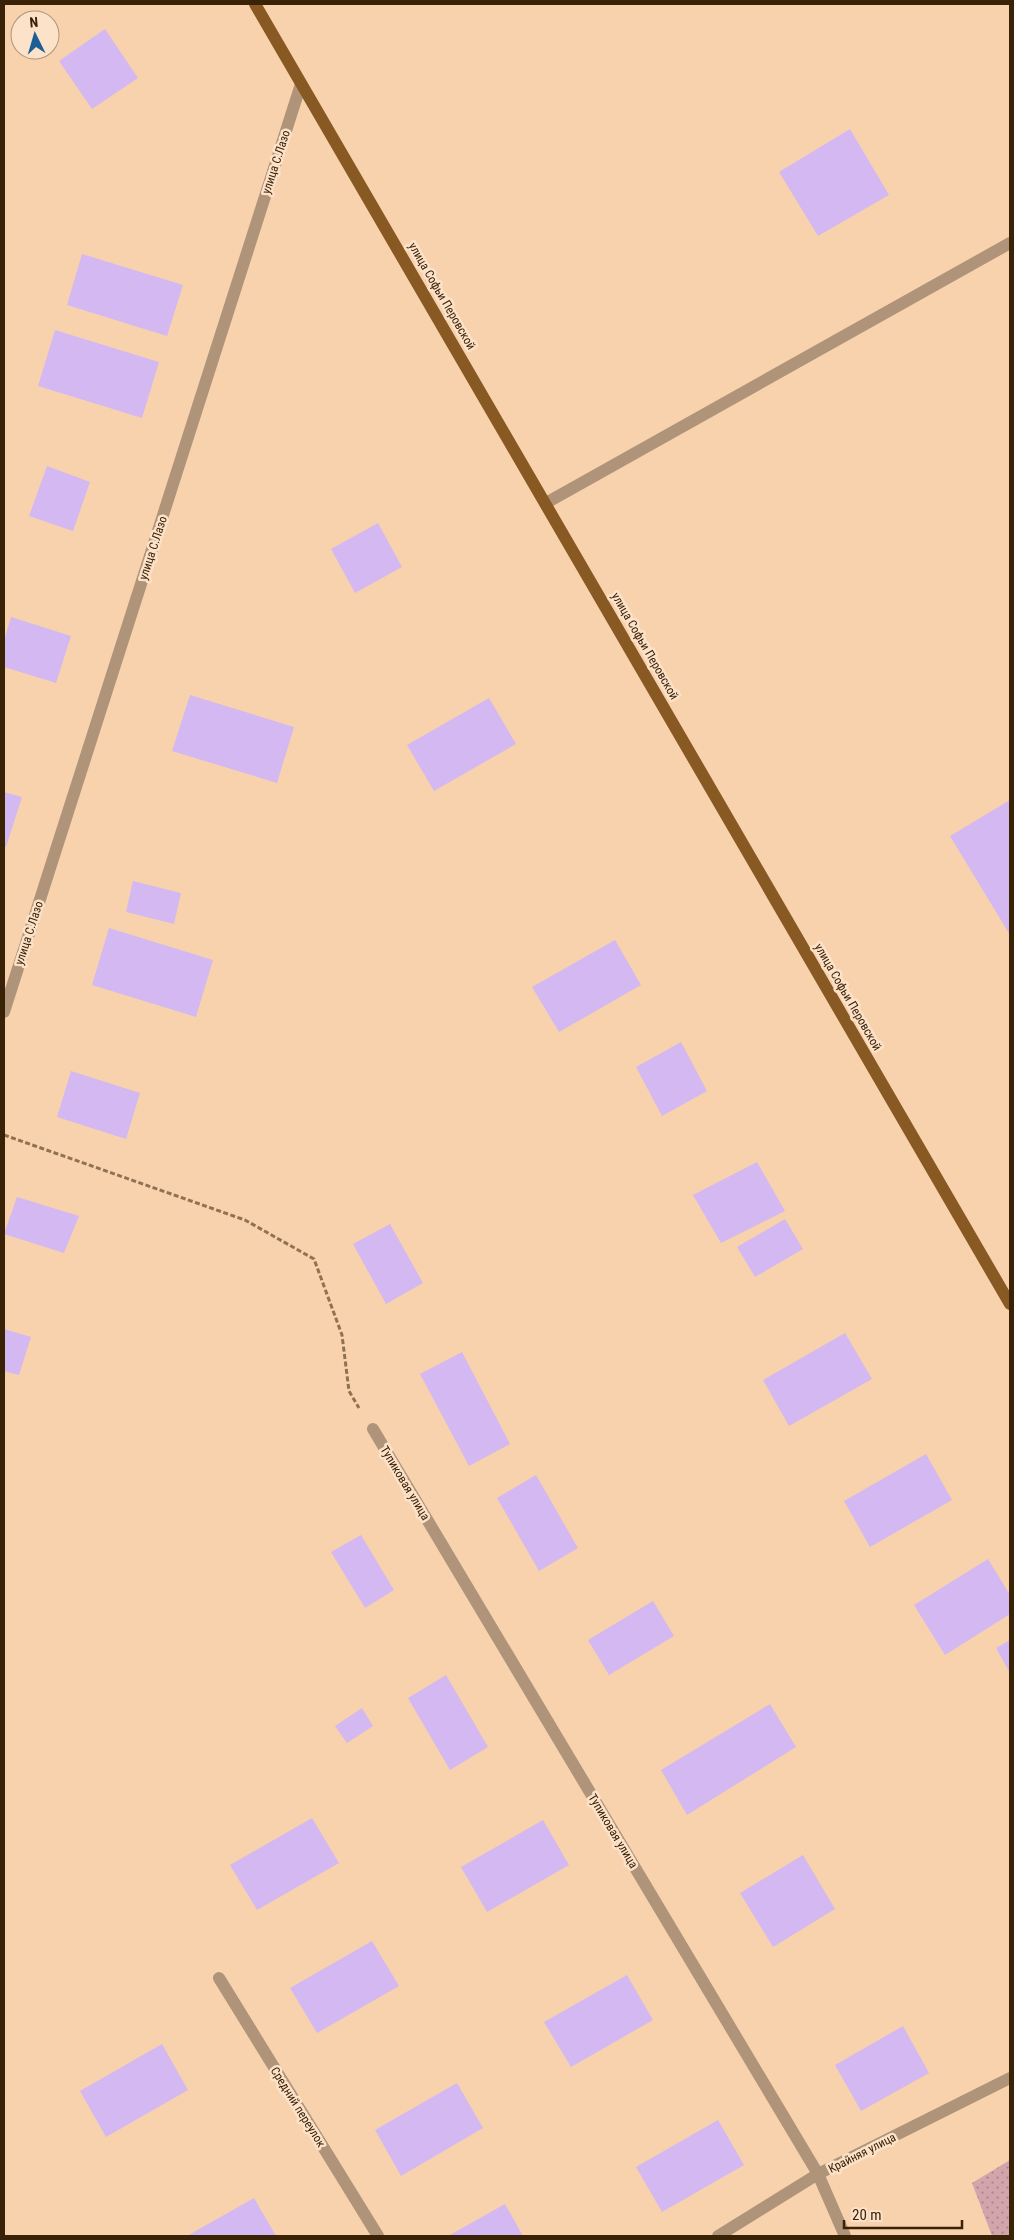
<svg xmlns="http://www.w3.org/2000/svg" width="1014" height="2240" font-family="'Roboto Condensed',sans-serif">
  <defs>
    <pattern id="grass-dots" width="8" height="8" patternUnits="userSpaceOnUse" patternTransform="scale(1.25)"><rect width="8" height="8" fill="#d2a4ac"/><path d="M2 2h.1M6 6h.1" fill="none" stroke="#ab858a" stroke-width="1.8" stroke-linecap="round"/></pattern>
  </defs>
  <rect width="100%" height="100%" fill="#f8d2ad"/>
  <!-- grass -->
  <path fill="url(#grass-dots)" d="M1010,2160V2236H992L972,2183Z"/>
  <!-- building -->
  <path fill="#d3b8f1" d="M105,29L138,78L92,109L59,61Z
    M850,129L889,195L818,236L779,172Z
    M82,254L183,285L167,336L67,305Z
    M55,330L159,362L142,418L38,386Z
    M47,466L90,482L73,531L29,516Z
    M378,523L402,567L355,593L331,549Z
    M11,617L71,636L56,683L4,667V641Z
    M190,695L294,727L277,783L172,751Z
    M489,698L516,744L434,791L407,745Z
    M4,792L22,797L6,847L4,846Z
    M1010,800V935L950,836Z
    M133,881L181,893L174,924L126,912Z
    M109,928L213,960L196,1017L92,985Z
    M615,940L641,985L559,1032L532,987Z
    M681,1042L707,1091L662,1116L636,1067Z
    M71,1071L140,1093L126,1139L57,1117Z
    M757,1162L785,1211L721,1243L693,1195Z
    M17,1197L79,1216L64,1253L4,1234Z
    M785,1219L803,1249L755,1277L737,1247Z
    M390,1224L423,1283L386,1304L353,1244Z
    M4,1329L31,1337L19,1375L4,1371Z
    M845,1333L872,1379L789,1426L763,1380Z
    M462,1352L510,1444L469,1466L420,1374Z
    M926,1454L952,1500L870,1547L844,1501Z
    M536,1475L578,1548L539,1571L497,1498Z
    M361,1535L394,1590L365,1608L331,1552Z
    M988,1559L1010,1595V1614L945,1655L914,1605Z
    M653,1601L674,1636L609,1675L588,1640Z
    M1010,1640V1673L996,1648Z
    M446,1675L488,1747L450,1770L408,1698Z
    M770,1704L796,1747L687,1815L661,1770Z
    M362,1708L373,1726L347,1743L335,1726Z
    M312,1818L339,1863L257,1910L230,1865Z
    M543,1820L569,1865L487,1912L461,1867Z
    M803,1855L835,1909L773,1947L740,1893Z
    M372,1941L399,1986L317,2033L290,1988Z
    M627,1975L653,2020L571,2067L544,2022Z
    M903,2026L929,2073L861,2111L835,2065Z
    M162,2044L188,2090L106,2137L80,2091Z
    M457,2083L483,2128L401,2176L375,2130Z
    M718,2120L744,2165L662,2212L636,2167Z
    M254,2198L276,2236H187Z
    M505,2204L523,2236H448Z"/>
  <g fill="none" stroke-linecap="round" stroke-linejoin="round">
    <!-- path -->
    <path stroke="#907252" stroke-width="3" stroke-dasharray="5 2.5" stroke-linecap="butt" d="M4,1135L245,1220L314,1259L342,1335L349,1391L359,1408"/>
    <!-- minor -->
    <path stroke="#af947a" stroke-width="12" d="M546,503L1010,243
      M4,1012L301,84
      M373,1429L818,2174L845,2236
      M219,1978L378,2236
      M718,2236L818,2174L1010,2078"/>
    <!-- primary -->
    <path stroke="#885922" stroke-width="12" d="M255,4L1010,1304"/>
  </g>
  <g text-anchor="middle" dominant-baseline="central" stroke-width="5" stroke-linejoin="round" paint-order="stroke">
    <!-- street labels -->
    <g font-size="12" fill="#3a2206" stroke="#fce2c9">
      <text transform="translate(276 162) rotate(-72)">улица С.Лазо</text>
      <text transform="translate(442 296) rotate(60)">улица Софьи Перовской</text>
      <text transform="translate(153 548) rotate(-72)">улица С.Лазо</text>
      <text transform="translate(645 646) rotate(60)">улица Софьи Перовской</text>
      <text transform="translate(29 933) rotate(-72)">улица С.Лазо</text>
      <text transform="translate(848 997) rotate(60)">улица Софьи Перовской</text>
      <text transform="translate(405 1483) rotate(59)">Тупиковая улица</text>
      <text transform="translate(613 1831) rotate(59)">Тупиковая улица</text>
      <text transform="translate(298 2107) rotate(58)">Средний переулок</text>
      <text transform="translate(862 2153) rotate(-27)">Крайняя улица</text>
    </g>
  </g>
  <!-- border -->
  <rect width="1014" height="2240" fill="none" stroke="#3a2206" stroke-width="10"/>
  <!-- north arrow -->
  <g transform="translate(35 35) rotate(355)"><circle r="24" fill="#fce2c9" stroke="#ae957b"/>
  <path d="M0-4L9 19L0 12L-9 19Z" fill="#1b5f94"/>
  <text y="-8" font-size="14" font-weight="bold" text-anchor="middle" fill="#3a2206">N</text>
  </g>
  <!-- scale -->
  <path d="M844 2220v8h118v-8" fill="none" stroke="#3a2206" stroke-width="2.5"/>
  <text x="852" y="2220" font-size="15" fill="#3a2206" stroke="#fce2c9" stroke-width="4" paint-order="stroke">20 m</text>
</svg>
